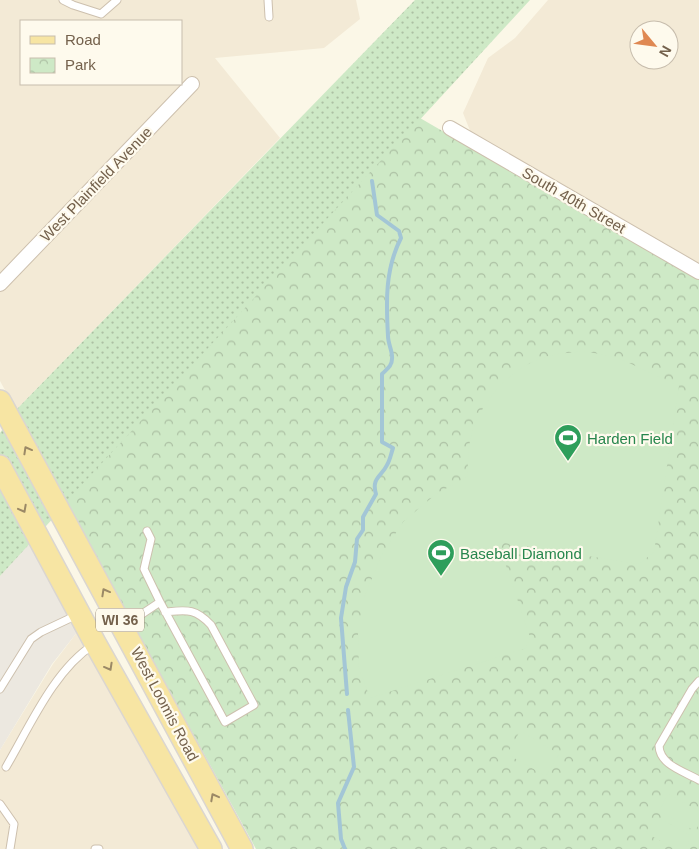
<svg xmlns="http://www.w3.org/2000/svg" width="699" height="849" font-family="Arial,sans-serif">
  <defs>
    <pattern id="grass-dots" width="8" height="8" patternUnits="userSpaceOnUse" patternTransform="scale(1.25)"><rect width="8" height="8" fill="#cee9c6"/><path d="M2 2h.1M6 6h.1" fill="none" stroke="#acc0a3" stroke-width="1.8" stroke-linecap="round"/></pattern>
    <pattern id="park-crowns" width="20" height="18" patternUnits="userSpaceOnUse" patternTransform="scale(1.25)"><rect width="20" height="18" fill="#cee9c6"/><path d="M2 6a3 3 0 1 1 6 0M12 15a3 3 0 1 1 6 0" fill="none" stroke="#acc0a3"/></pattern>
  </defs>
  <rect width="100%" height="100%" fill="#fbf7e7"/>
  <!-- residential -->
  <path fill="#f3ead6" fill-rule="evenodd" d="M0,0H356L360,19L324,48L215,58L280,138L16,410L0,381ZM21,21H181V84H21Z
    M548,0H699V263L471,133L463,113L488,58L515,38ZM639,30H669V60H639Z
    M78,631L198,849H0V750L53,664Z"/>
  <!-- industrial -->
  <path fill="#ece8e0" d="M30,542L78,631L52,664L0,750V576Z"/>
  <!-- grass -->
  <path fill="url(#grass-dots)" d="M415,0H530L0,576V433L16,410Z"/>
  <!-- park -->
  <path fill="url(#park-crowns)" d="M420,118L699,280V849H256L66,502Z"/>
  <!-- garden -->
  <path fill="#cee9c6" d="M583,351L616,357L679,386L654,552L639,564L498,542L530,637L526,648L370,698L359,668L358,634L364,598L381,556L403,522L436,494L467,477C468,467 468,457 469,447C475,407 507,369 545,357C557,353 571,353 583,351Z
    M520,731L559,754L546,776L507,754Z
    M668,794L699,811V824L695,831L659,811Z
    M656,816L692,836L685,849H676L646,833Z"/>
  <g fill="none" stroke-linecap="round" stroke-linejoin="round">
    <!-- stream -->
    <path stroke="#a3c6d6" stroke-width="4" d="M347,694L341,618L346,587L355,562L357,539L363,530V517L376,494C371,478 382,476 387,465C390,460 391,454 393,448L382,442V374C387,369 392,366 392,359C393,352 388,344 388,336C386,302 385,269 401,238L399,231L377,215L372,181
      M345,849L341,839L338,803L354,767L348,710"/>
    <defs>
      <path id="service" d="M63,0L73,5L101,14L117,0
        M268,0L269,17
        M147,531L151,539L144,569L160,602
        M124,626L160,602L225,722L254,705L211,625C195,608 187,610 165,612
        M699,681L692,689L659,746C660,765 683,771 699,780
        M0,689L31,639L41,632L77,615
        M6,767C29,728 54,670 93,645
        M0,804L14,824L10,849
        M95,849H99"/>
      <path id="minor" d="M450,128L699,272
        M0,284L192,84"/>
      <path id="primary" d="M0,401L242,849
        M0,466L95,643L211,849"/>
    </defs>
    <!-- service casing -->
    <use href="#service" stroke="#cdc0ae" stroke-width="9"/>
    <!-- minor casing -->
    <use href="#minor" stroke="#cdc0ae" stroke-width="16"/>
    <!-- primary casing -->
    <use href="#primary" stroke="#dbd6d0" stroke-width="24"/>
    <!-- service -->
    <use href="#service" stroke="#fff" stroke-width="7"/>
    <!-- minor -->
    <use href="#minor" stroke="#fff" stroke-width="14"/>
    <!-- primary -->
    <use href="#primary" stroke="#f7e5a3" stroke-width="21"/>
  </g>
  <!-- one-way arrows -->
  <defs><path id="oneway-chevron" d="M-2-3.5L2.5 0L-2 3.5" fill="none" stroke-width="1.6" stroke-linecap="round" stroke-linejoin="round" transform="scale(1.25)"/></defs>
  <g stroke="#9b8966">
    <use href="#oneway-chevron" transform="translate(27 450) rotate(-119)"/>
    <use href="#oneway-chevron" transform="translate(23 509) rotate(62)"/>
    <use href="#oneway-chevron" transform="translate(105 592) rotate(-119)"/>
    <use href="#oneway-chevron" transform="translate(109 667) rotate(61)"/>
    <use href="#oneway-chevron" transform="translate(214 797) rotate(-118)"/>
  </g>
  <!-- icons -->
  <defs>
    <symbol id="stadium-pin" viewBox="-11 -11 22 30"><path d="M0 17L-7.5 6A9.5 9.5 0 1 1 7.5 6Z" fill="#2e9e5b" stroke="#fefaed"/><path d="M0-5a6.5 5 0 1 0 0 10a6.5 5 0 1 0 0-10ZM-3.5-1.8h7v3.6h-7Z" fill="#fff"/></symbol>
  </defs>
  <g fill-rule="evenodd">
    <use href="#stadium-pin" x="552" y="422" width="32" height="43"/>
    <use href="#stadium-pin" x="425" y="537" width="32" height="43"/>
  </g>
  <g text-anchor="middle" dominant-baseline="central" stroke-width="4.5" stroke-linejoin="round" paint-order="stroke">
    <!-- shield labels -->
    <rect fill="#fefaed" stroke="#9d8f7c" stroke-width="1" x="96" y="608.5" width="48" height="23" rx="4"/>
    <g font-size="14" font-weight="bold" fill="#74614c">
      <text x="120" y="620">WI 36</text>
    </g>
    <!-- street labels -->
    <g font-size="15" fill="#74614c" stroke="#fefaed">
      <text transform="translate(96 184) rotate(-46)">West Plainfield Avenue</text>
      <text transform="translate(574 200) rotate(30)">South 40th Street</text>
      <text transform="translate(165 704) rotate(62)">West Loomis Road</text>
    </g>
    <!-- leisure labels -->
    <g font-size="15" fill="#27864d" stroke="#fefaed" text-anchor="start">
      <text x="587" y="438">Harden Field</text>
      <text x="460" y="553">Baseball Diamond</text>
    </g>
  </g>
  <!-- legend -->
  <rect x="20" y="20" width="162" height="65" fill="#fefaed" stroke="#c7bdad"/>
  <rect x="30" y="36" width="25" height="8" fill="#f7e5a3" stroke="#c7bdad"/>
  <text x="65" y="45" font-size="15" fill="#74614c">Road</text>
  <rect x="30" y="58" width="25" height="15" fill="url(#park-crowns)" stroke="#c7bdad"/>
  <text x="65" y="70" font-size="15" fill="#74614c">Park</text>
  <!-- north arrow -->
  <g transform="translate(654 45) rotate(119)"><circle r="24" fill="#fefaed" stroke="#c7bdad"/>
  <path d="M0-4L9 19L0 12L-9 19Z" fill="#df8852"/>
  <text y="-8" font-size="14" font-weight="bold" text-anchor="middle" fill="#74614c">N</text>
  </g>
</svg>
